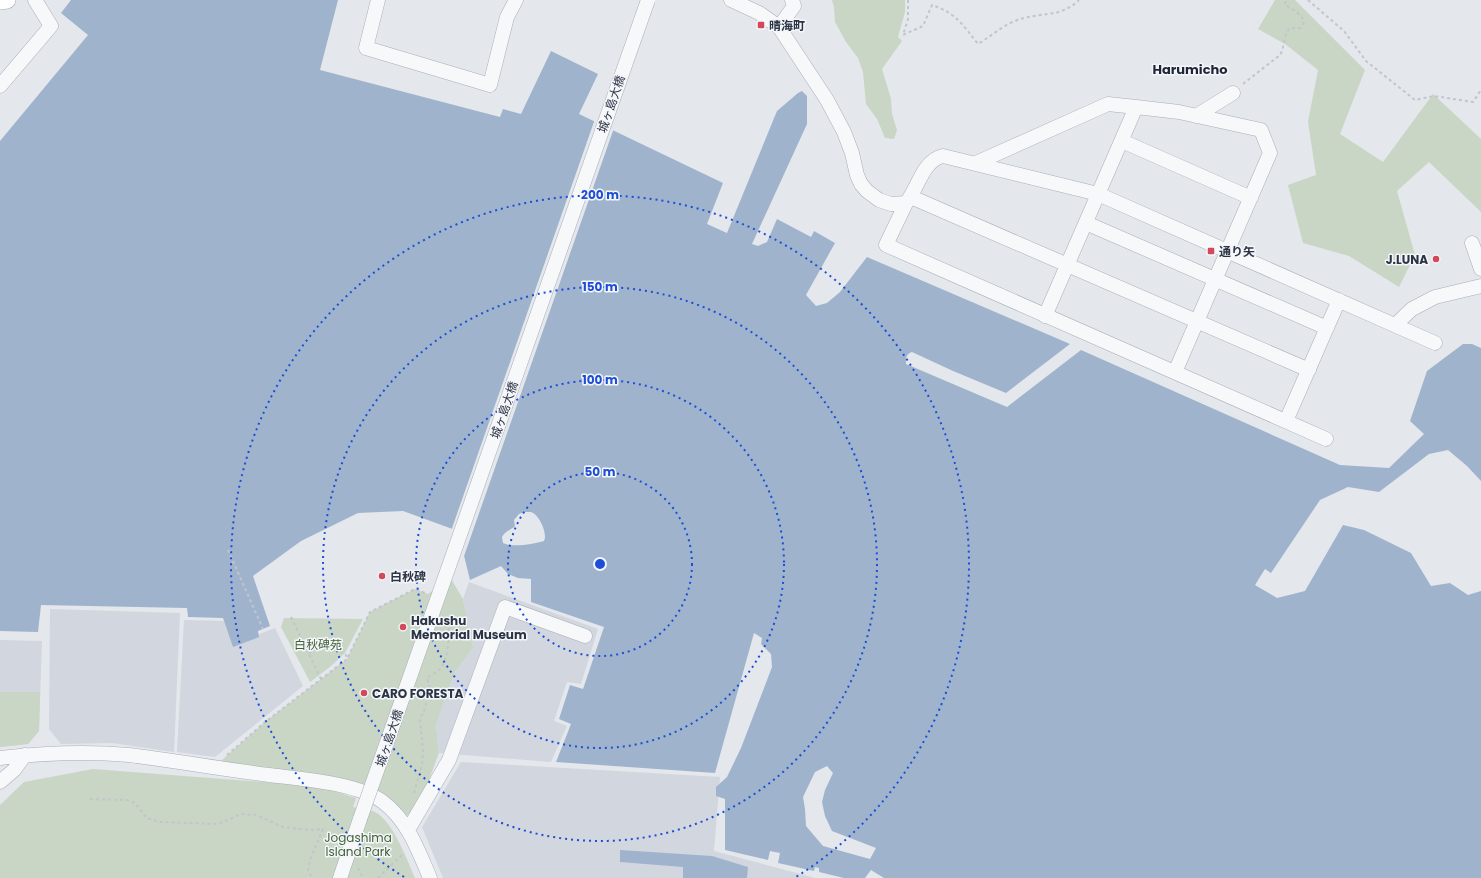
<svg xmlns="http://www.w3.org/2000/svg" width="1481" height="878" font-family="Poppins,'Noto Sans JP',sans-serif">
  <rect width="100%" height="100%" fill="#e4e7ec"/>
  <!-- built -->
  <path fill="#d2d6de" d="M469,582L598,629L581,684L567,682L554,721L567,726L551,762L439,753L436,725L455,672L473,648L463,599Z
    M50,609L180,613L174,752L112,743L61,744L49,729Z
    M184,620L227,621L228,633L234,644L275,628L303,686L215,757L177,752Z
    M0,640L42,641L39,731L28,744L0,747Z
    M461,762L720,777L714,851L815,878H443L422,827Z"/>
  <!-- green -->
  <path fill="#c9d6c5" d="M832,0H905V12L898,37L902,41L882,69L891,99L892,114L897,130L894,139L885,138L877,119L866,104L863,72L858,58L846,42L835,22L834,7Z
    M1275,0H1295L1365,70L1340,134L1383,162L1433,94L1481,139V212L1429,162L1397,191L1415,255L1399,287L1349,256L1303,243L1288,185L1316,175L1308,122L1318,70L1285,44L1258,29Z
    M450,577L463,599L473,648L455,672L436,725L439,753L418,809L401,819L369,793L214,767L264,723L347,659L370,612L415,589L428,594Z
    M284,618L363,619L345,653L330,667L310,682L281,627Z
    M0,692H40L39,731L28,744L0,747Z
    M93,769L290,784L326,789L356,798L353,807C360,809 369,809 375,812C393,821 407,860 415,878H0V805L24,782Z"/>
  <!-- water -->
  <path fill="#9fb4cc" fill-rule="evenodd" d="M71,0H338L320,70L500,117L503,109L521,114L551,51L598,74L579,114L723,183L707,224L727,233L777,111L798,93L802,91L807,96V124L752,244L758,246L767,242L777,219L811,237L814,231L835,243L806,295L816,306L827,303L840,292L867,257L1070,344L1006,393L953,371L912,352C906,354 906,358 906,364L1007,407L1081,350L1340,465L1389,468L1424,434L1410,421L1427,371L1463,344H1472L1481,348V481L1467,466L1448,450L1429,454L1379,492L1348,487L1320,500L1271,573L1265,569L1255,585L1277,598L1305,591L1343,525L1364,530L1411,553L1431,586L1450,583L1468,595L1481,591V878H884L871,870L865,878H844L819,872V868L815,867L814,871L778,863L780,853L770,851L768,860L725,850V799L716,796V787L727,777L741,748L772,667L771,654L761,644L762,638L754,633L715,773L556,762L571,724L559,719L570,685L583,689L604,627L531,602V579L518,578L508,574L501,566L470,580L458,531L403,511L358,513L301,541L253,576L270,626L258,631L259,637L233,647L223,618L188,617L187,608L41,605L38,632L0,631V141L88,35L61,13ZM524,512C526,512 530,512 531,512C539,514 548,534 544,541C533,544 513,548 503,543L502,537C505,531 511,530 515,526L514,520L519,514Z
    M620,850L712,856L748,867L747,878H683V867L620,862Z"/>
  <!-- pier -->
  <path fill="#e4e7ec" d="M595,119L614,128L463,559L457,533L451,531Z
    M827,766L833,773L825,790L822,802L825,816L832,831L876,848L870,859L823,846L806,826L805,809L803,797L815,772Z"/>
  <g fill="none" stroke-linecap="round" stroke-linejoin="round">
    <defs>
      <path id="minor" d="M378,0L366,48L490,85L507,17L516,0
        M731,0L759,13L779,27L827,100L844,132L852,153L857,175L861,184L867,191L879,200L891,204L906,203C919,187 922,161 943,156L1098,194L1435,343
        M779,27L794,6L792,0
        M0,86L51,26L35,0
        M1196,116L1233,93
        M1122,141L1251,198
        M976,163L1108,104L1136,107
        M911,197L1309,370
        M906,203L886,245L1326,439
        M1086,223L1327,328
        M1472,243L1481,269
        M1045,316L1136,107L1179,112L1261,130L1270,153L1175,372
        M1395,325L1412,309L1435,297L1481,286
        M1286,421L1339,300
        M0,758C43,753 85,751 129,755C176,761 222,769 269,775C301,779 358,783 383,802C408,821 418,850 430,878
        M0,782L14,770L25,755
        M408,830L449,760L505,607L585,636
        M340,878L360,819"/>
      <path id="major" d="M0,1L7,0"/>
    </defs>
    <!-- minor casing -->
    <use href="#minor" stroke="#a9aeb7" stroke-width="15"/>
    <!-- major casing -->
    <use href="#major" stroke="#a3abb8" stroke-width="18"/>
    <!-- path -->
    <path stroke="#c2c5cb" stroke-width="2" stroke-dasharray="3 3" stroke-linecap="butt" d="M908,0V19L903,35L923,26L932,5C956,13 963,25 978,44C990,37 1002,26 1015,21C1039,11 1060,19 1079,0
      M1308,0L1344,31L1366,61L1415,100L1434,96L1473,102L1481,90
      M1243,84L1280,55C1285,47 1283,35 1290,28H1300C1311,18 1292,9 1285,5L1286,0
      M228,550L263,629
      M291,617L321,679
      M309,653L327,643L346,655L347,658
      M227,755L264,723L347,659L370,612L415,589L425,593
      M414,793L422,765L423,751L420,718L424,711L430,689L427,678C431,675 437,672 440,669C450,657 450,627 447,614
      M90,799L127,800L135,803L147,818L160,822L218,824L241,814L256,815L283,827L310,830L323,829L310,860L308,870L312,878
      M358,868L363,878
      M378,878L404,853"/>
    <!-- minor -->
    <use href="#minor" stroke="#f7f8fa" stroke-width="14"/>
    <!-- major -->
    <use href="#major" stroke="#fff" stroke-width="17"/>
    <defs>
      <path id="minor-bridge" d="M360,819L648,0"/>
    </defs>
    <!-- minor-bridge casing -->
    <use href="#minor-bridge" stroke="#a9aeb7" stroke-width="15" stroke-linecap="butt"/>
    <!-- minor-bridge -->
    <use href="#minor-bridge" stroke="#f7f8fa" stroke-width="14"/>
  </g>
  <!-- distance rings -->
  <g fill="none" stroke="#1d4ed8" stroke-width="2" stroke-dasharray="2 4">
    <circle cx="600" cy="564" r="92"/>
    <circle cx="600" cy="564" r="184"/>
    <circle cx="600" cy="564" r="277"/>
    <path d="M404 877A369 369 0 1 1 796 877"/>
  </g>
  <!-- markers -->
  <g fill="#d1495b" stroke="#f4f6f9" stroke-width="1.5">
    <rect x="757" y="21" width="8" height="8" rx="2"/>
    <rect x="1207" y="247" width="8" height="8" rx="2"/>
    <circle cx="1436" cy="259" r="4"/>
    <circle cx="382" cy="576" r="4"/>
    <circle cx="403" cy="627" r="4"/>
    <circle cx="364" cy="693" r="4"/>
  </g>
  <g text-anchor="middle" dominant-baseline="central" stroke-width="3" stroke-linejoin="round" paint-order="stroke">
    <!-- poi labels -->
    <g font-size="12" font-weight="bold" fill="#2b3445" stroke="#f4f6f9" text-anchor="start">
      <text x="769" y="25">晴海町</text>
      <text x="1219" y="251">通り矢</text>
      <text x="1428" y="259" text-anchor="end">J.LUNA</text>
      <text x="390" y="576">白秋碑</text>
      <text x="411" y="620">Hakushu<tspan x="411" dy="14">Memorial Museum</tspan></text>
      <text x="372" y="693">CARO FORESTA</text>
    </g>
    <!-- street labels -->
    <g font-size="12" fill="#2b3445" stroke="#f4f6f9">
      <text transform="translate(611 104) rotate(-71)">城ヶ島大橋</text>
      <text transform="translate(504 410) rotate(-71)">城ヶ島大橋</text>
      <text transform="translate(389 738) rotate(-71)">城ヶ島大橋</text>
    </g>
    <!-- park labels -->
    <g font-size="12" fill="#3f6138" stroke="#f4f6f9">
      <text x="318" y="644">白秋碑苑</text>
      <text x="358" y="837">Jogashima<tspan x="358" dy="14">Island Park</tspan></text>
    </g>
    <!-- neighbourhood labels -->
    <g font-size="13" font-weight="bold" fill="#1d2536" stroke="#f4f6f9">
      <text x="1190" y="69">Harumicho</text>
    </g>
  </g>
  <circle cx="600" cy="564" r="6" fill="#1d4ed8" stroke="#f4f6f9" stroke-width="2"/>
  <g font-size="12" text-anchor="middle" font-weight="bold" fill="#1d4ed8" stroke="#f4f6f9" stroke-width="3" stroke-linejoin="round" paint-order="stroke">
    <text x="600" y="199">200 m</text>
    <text x="600" y="291">150 m</text>
    <text x="600" y="384">100 m</text>
    <text x="600" y="476">50 m</text>
  </g>
</svg>
